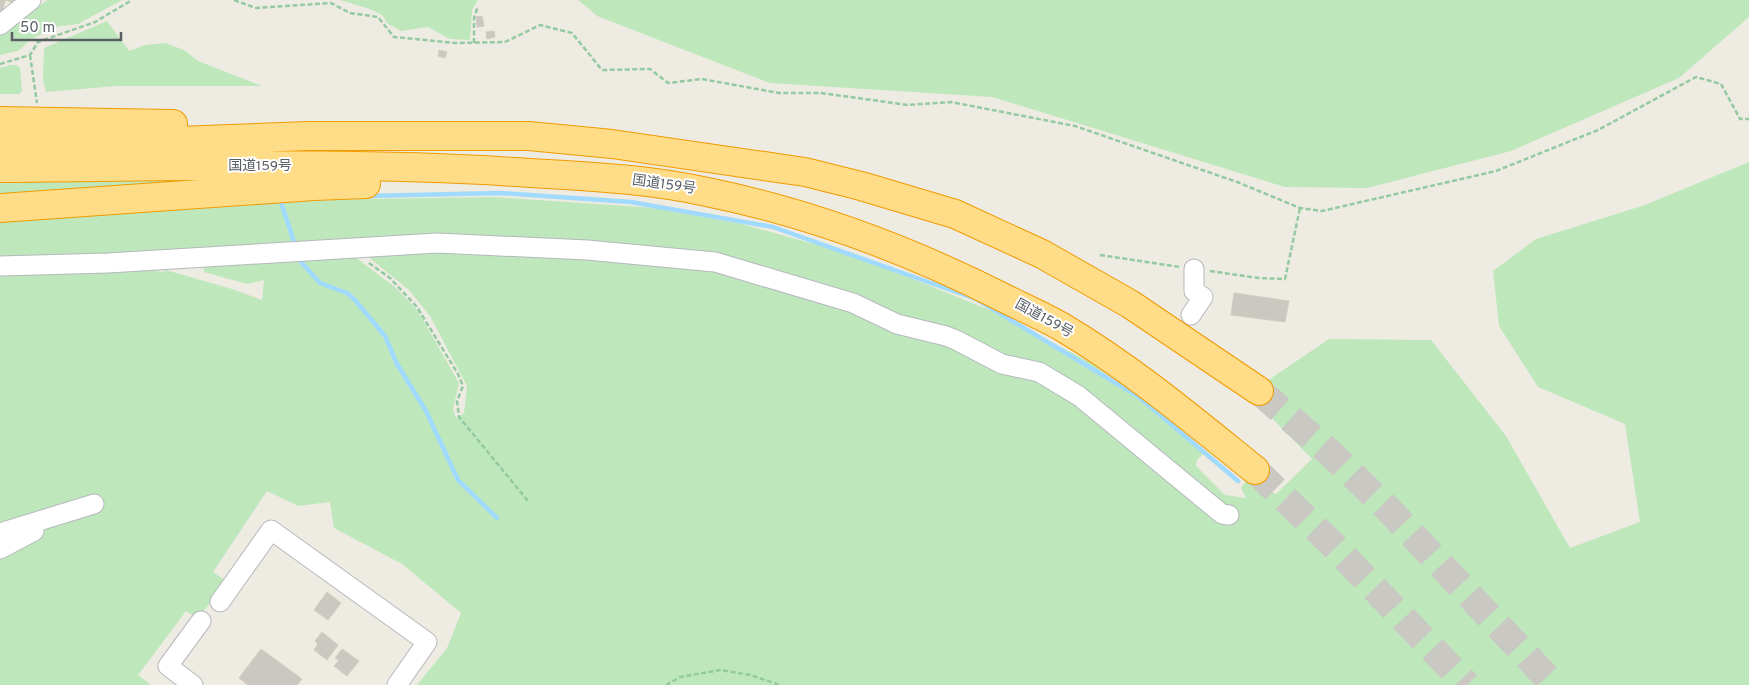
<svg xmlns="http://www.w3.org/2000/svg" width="1749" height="685" font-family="Overpass,'Noto Sans JP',sans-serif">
  <rect width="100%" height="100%" fill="#eeebe2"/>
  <!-- green -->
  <path fill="#bee8bc" d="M48,0H122L78,24L55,27L30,40L18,51L0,55V31Z
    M340,0H478L472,10L470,40L450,39L428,27L401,31L388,24L382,15L370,9Z
    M578,0H1749V17L1679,78L1511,151L1367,188L1285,187L992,97L770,83L597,16Z
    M107,21L129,51L145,45L165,43L184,50L198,61L262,86H116L46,92L43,79L44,48Z
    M11,65H17L20,68L22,91L19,94H0V68Z
    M1749,162V685H417L447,648L461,613L402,564L334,528L330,502L298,506L267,491L213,572L226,581L198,619L186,611L138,675L151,685H0V270L139,266L161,272L166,270L232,289L262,300L264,280L247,284L204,272L203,262L350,253L396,288L418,311L459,383L453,409L456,418L464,413L467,386L430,316L409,290L361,251L428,248L685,264L775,284L1066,384L752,269L565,242L0,260V218L255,203L361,199L494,197L656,208L738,223L854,255L997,313L1093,364L1206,451L1197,460L1196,466L1225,495L1246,498L1241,488L1246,481L1276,494L1312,459L1248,394L1329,339L1431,340L1506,436L1570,548L1640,522L1625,424L1538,387L1499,326L1493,271L1536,239L1645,205Z
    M177,179V183L0,196V181Z"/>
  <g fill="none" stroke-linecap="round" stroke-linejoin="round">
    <!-- stream -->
    <path stroke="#a1daff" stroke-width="4.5" d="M367,196L500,193L631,202L773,227L976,299L1139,397L1238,481
      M280,199L296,248
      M299,255L301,262L320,283L347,293L355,300L385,336L397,364L426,411L458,480L497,518"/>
  </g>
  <!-- building -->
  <path fill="#cbc7c1" stroke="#d3ccbf" d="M0,0H13V2L5,0L3,10H0Z
    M0,0H13V2L5,0L3,10H0Z
    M482,16L484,26L477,27L476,17Z
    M494,31L495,37L487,39L486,32Z
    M439,50L447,52L445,58L438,56Z
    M1234,293L1289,301L1285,322L1231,315Z
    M327,592L341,603L328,620L314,610Z
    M322,632L338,645L327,660L314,650L318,644L315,641Z
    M261,649L302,679L297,685H248L239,678Z
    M342,649L359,661L347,676L334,666L339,660L335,658Z"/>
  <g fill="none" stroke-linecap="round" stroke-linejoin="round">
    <!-- highway-tunnel -->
    <path stroke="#c9c8c2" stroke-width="28" stroke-dasharray="28 14" stroke-linecap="butt" d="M1259,391L1329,452L1389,510L1554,685
      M1255,470L1332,544L1467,685"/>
    <defs>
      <path id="minor" d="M0,25L31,0
        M0,266L108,263L437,243L587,250L715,262L853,303L897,324L946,336L956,340L1002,364L1039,372L1079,396L1222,514L1229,515
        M1191,315L1203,297L1194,291V269
        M0,533L94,504
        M0,549L34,531
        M220,602L271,530L427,642L397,685
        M193,685L168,666L201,621"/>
      <path id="highway" d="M0,121L173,124
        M0,144L126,143L309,136H529L612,144L805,172L861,186L955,214L1042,254L1130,304L1259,391
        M0,168C171,167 344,161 515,172C579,176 644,178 707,192C810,213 909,250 1002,297C1022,307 1043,316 1062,327C1131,368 1193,420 1255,470
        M0,208L314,186L366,184"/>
    </defs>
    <!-- minor casing -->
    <use href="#minor" stroke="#b5b8bd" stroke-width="21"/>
    <!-- highway casing -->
    <use href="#highway" stroke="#f09b00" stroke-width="30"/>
    <!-- path -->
    <path stroke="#94caa1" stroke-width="2.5" stroke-dasharray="5 2.5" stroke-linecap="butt" d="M234,0L256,8L331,3L350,13L378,17L394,37L456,43L505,42L540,25L572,33L602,70L650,69L668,83L702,79L779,93H821L908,105L951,102L1075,126L1237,182L1300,208L1322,211L1496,171L1598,130L1696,77L1721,84L1740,119H1749
      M474,43V18L478,6
      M30,55L37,103
      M0,64L30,55L38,42L95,22L132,0
      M1100,255L1180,267
      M369,263L390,278L417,307L458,374L463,386L457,401L459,417L528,501
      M1210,271L1258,278L1285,279L1300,208
      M666,685L680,677L720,670L750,675L780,685"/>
    <!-- minor -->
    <use href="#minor" stroke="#fff" stroke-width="19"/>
    <!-- highway -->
    <use href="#highway" stroke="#ffdc88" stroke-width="28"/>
  </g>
  <g text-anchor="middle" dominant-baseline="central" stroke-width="4" stroke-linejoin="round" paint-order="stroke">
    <!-- street labels -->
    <g font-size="14" fill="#5a5f64" stroke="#fff">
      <text x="260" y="166">国道159号</text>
      <text transform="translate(664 185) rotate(8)">国道159号</text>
      <text transform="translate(1044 319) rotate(29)">国道159号</text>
    </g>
  </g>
  <!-- scale -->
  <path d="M12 32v8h109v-8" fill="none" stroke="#5a5f64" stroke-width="2.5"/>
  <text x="20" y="32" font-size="15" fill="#5a5f64" stroke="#ffffff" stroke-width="4" paint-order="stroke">50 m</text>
</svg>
